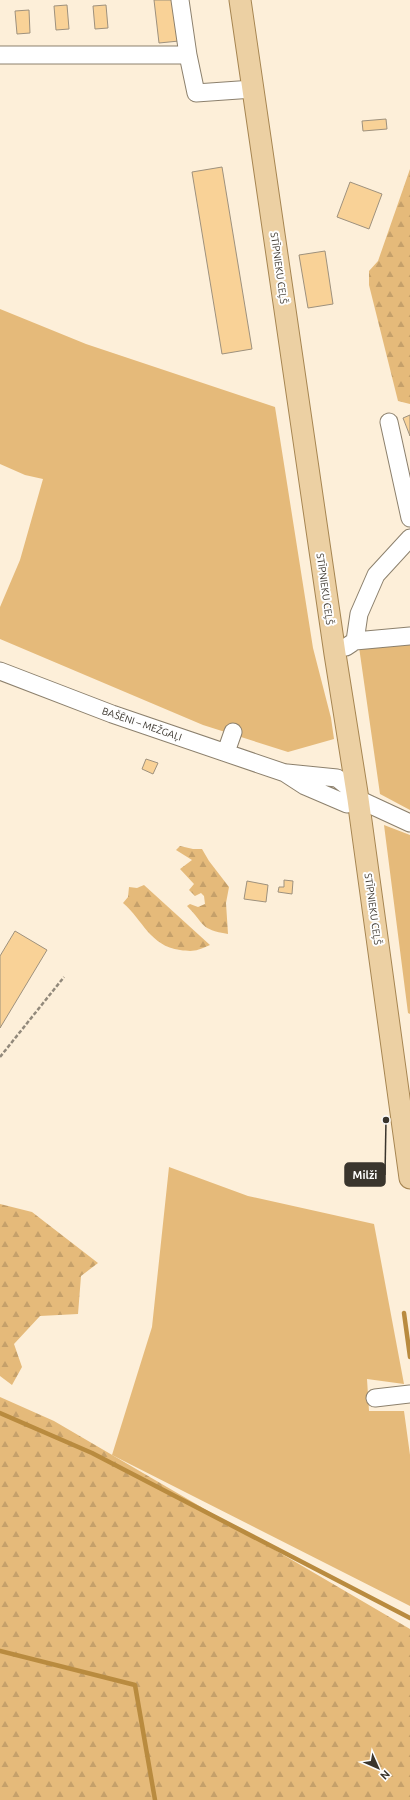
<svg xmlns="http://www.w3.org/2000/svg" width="410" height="1800" font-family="Ubuntu,sans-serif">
  <defs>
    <pattern id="forest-firs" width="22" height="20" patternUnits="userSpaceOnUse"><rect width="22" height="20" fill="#e5ba7a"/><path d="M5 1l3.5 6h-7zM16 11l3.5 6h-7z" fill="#c5a06a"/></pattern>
  </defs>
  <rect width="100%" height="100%" fill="#fdefd9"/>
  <!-- grass -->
  <path fill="#e5ba7a" d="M0,309L86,344L275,407L313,648L331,718L334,739L288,752L203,725L0,639V607L20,560L43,479L25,475L0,464Z
    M410,642V810L380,794L359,647Z
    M384,825L410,835V1014L408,1013Z
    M169,1167L248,1196L374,1224L404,1384L367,1379L369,1411H404L410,1455V1606L112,1455L152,1327Z"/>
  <!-- forest -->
  <path fill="url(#forest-firs)" d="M410,169V404L398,401L369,285V271L378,261Z
    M180,846L193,849H202L209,861L229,887L226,903L228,934C199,929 206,925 187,906L190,904L198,907L205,904L204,896L201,893L195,896L189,890L194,884L180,869L192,860L176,850Z
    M144,885L210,945C196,951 194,952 180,950C150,946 143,920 123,903L128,897L129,887L137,888Z
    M0,1204L32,1212L98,1263L81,1276L78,1314L40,1316L14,1344L22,1367L12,1385L0,1376Z
    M0,1397L54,1421L410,1629V1800H0Z"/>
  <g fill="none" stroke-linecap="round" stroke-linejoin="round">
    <!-- stream -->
    <path stroke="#b98b3f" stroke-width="4.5" d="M404,1313L410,1357
      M0,1413L92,1453L410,1618
      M0,1651L135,1685L155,1800"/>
  </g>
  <!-- building -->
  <path fill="#f9d297" stroke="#9e917d" d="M154,0H174L179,41L159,43Z
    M67,5L69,29L56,30L54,6Z
    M106,5L108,28L95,29L93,6Z
    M29,10L30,33L17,34L15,11Z
    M386,119L387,129L363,131L362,121Z
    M222,167L252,349L222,354L192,172Z
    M350,182L382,194L369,229L337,217Z
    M325,251L333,304L308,308L299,255Z
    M410,415V436L403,418Z
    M146,759L158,763L153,774L142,769Z
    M284,880L293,881L292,894L278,892L279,887H284Z
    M247,881L268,885L266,902L244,899Z
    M15,931L47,950L0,1028V956Z"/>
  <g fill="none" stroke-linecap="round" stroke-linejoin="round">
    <defs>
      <path id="minor" d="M0,55H188L180,0
        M188,55L196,93L253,89
        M389,422L410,518
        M355,641L359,614L376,575L410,538
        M346,647L355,641L410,636
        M0,671L112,714L285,773L305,786L347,804L358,799
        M226,752L233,732
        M287,773L337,778L347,786L358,799L410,823
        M375,1398L410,1394"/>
      <path id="major" d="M240,0L335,654L358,799L410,1178"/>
    </defs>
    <!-- minor casing -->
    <use href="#minor" stroke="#8c806d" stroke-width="19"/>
    <!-- major casing -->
    <use href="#major" stroke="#a68551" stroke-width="23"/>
    <!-- path -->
    <path stroke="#92897b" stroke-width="2.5" stroke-dasharray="4 2" stroke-linecap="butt" d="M0,1057L64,977"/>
    <!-- minor -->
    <use href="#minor" stroke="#fff" stroke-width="17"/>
    <!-- major -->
    <use href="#major" stroke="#ecd0a3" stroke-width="21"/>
  </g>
  <g text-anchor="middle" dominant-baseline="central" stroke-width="4" stroke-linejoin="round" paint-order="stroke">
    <!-- street labels -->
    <g font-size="10" fill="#3a352d" stroke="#fefefe">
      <text transform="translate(279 268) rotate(82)">STĪPNIEKU CEĻŠ</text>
      <text transform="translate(325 589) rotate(82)">STĪPNIEKU CEĻŠ</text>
      <text transform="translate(142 724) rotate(19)">BAŠĒNI – MEŽGAĻI</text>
      <text transform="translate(373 909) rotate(82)">STĪPNIEKU CEĻŠ</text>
    </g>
  </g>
  <!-- callouts -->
  <path fill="none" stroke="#3a352d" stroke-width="1.5" d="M386 1120L385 1175"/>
  <circle fill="#3a352d" stroke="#fefefe" stroke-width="1.5" cx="386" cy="1120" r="4"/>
  <rect fill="#3a352d" stroke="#3a352d" stroke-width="1.5" x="345" y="1163" width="40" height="23" rx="4"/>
  <g font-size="11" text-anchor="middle" font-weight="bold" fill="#fff">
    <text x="365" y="1179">Milži</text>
  </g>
  <!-- north arrow -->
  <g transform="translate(378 1768) rotate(135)" stroke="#fefefe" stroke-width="3" paint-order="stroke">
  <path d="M0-3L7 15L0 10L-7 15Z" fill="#3a352d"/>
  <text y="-6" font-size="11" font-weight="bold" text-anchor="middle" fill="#3a352d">N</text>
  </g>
</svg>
